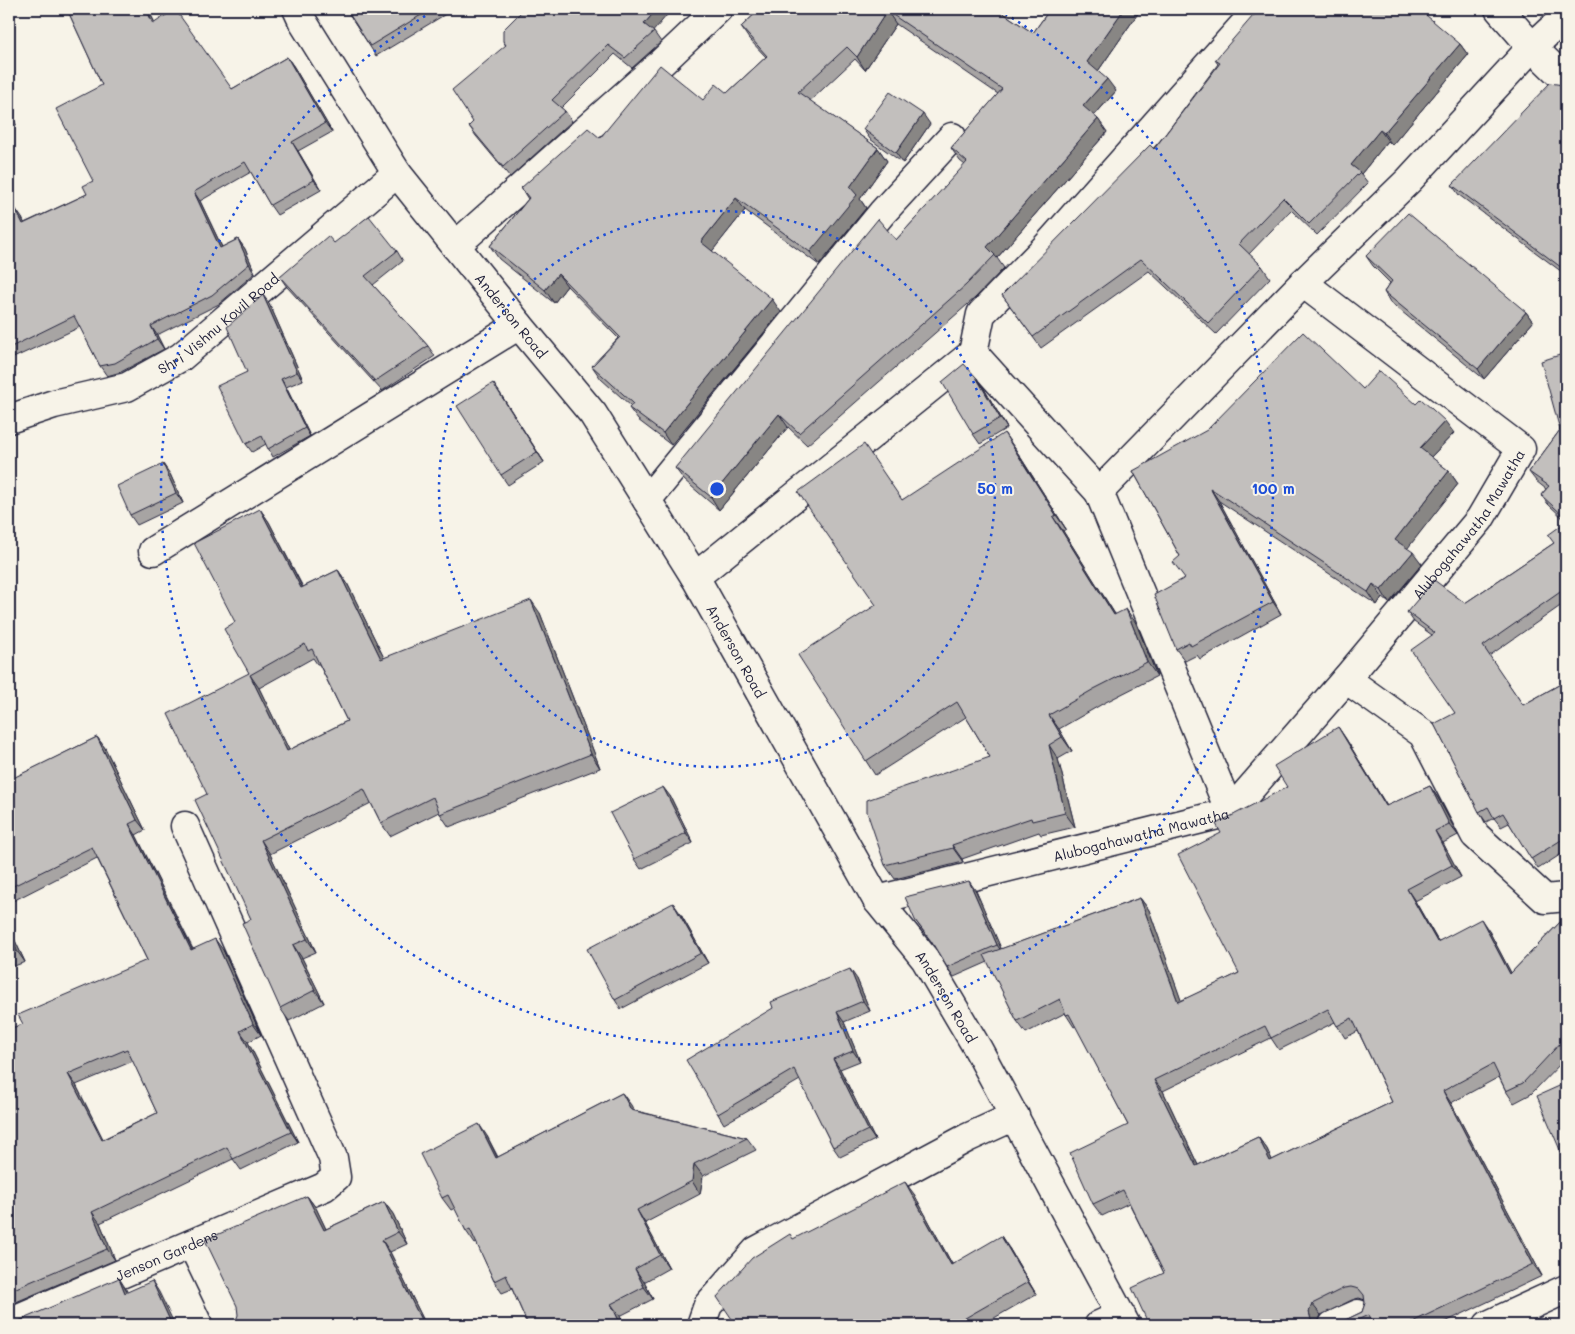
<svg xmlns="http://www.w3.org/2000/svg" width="1575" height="1334" font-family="Mali,sans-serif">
  <rect width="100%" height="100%" fill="#f7f3e8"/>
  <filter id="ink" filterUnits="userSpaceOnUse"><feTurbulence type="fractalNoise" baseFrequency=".02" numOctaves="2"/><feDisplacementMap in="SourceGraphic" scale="10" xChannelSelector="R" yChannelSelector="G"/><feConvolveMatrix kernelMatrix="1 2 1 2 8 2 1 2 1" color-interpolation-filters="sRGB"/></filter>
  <g filter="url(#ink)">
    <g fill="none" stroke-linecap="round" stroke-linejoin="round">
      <defs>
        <g id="street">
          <path d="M1566,16L1532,47L1566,80"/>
          <path d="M455,246L661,63L718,9"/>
          <path d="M1303,283L1409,180L1532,47L1499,9"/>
          <path id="s1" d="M9,419L54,404L127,387L181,357L397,173"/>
          <path d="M1099,492L1230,812"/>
          <path d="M647,500L882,213L952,137"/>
          <path d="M153,551L519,325"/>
          <path d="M695,577L973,353"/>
          <path d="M1346,679L1423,734L1475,835L1545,899L1566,897"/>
          <path id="s2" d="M877,900L1230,812L1346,679L1480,519L1521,449L1303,283L1099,492L973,353L981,314L1047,246L1258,9"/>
          <path d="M192,1244L231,1325"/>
          <path id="s3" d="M9,1322L324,1187L336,1177L333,1158L185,826"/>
          <path d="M701,1325L708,1305L756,1251L967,1138L1015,1116"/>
          <path d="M1099,1325L1121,1315"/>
          <path d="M1333,1325L1358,1314"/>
          <path d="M1488,1325L1566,1289"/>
        </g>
        <g id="secondary">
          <path id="s4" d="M297,9L303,22L397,173L519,325L593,414L695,577L877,900L925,959L978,1049L1126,1325"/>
        </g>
      </defs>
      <!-- street casing -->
      <use href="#street" stroke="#22223b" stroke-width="31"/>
      <!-- secondary casing -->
      <use href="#secondary" stroke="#22223b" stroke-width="31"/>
      <!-- street -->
      <use href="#street" stroke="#f7f3e8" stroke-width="28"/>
      <!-- secondary -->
      <use href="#secondary" stroke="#f7f3e8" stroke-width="28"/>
    </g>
    <!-- wall -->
    <path fill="#a7a4a3" stroke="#22223b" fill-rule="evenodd" d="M67,9H148L155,23L232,89L287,57L294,67L332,132L298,151L321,190L277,215L270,205L251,172L200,201L222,247L238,239L245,249L255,273L219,304L157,335L164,349L121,372L107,376L100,366L80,327L9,360V211L22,218L24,223L87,194L93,181L102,85Z
      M346,9H454L376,56Z
      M760,9H997L1033,33L1050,9H1141L1098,71L1116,91L1094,116L1098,119L1107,132L997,258L1004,268L975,298L807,445L788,427L719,510L684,480L675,468L896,240L965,165L960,161L951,148L998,94L896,24L865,70L855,59L810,101L878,148L887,161L860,199L866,208L819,265L745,210L712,251L781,312L671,445L638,420L629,408L631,406L601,379L592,366L618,338L567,286L554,303L499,259L490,246L528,199L521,188L600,138L703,100L727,93L766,57L749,39L741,27Z
      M1539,9H1552L1545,14Z
      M654,32L661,42L632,68L615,54L561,108L565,111L572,121L510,177L476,136L469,126L473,122L506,46L503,41Z
      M1460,44L1468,55L1392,145L1388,141L1361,174L1368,183L1317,235L1291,210L1249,254L1262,266L1270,278L1216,334L1149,271L1041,348L1002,295L1154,149L1218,64L1215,60Z
      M1566,83V275L1459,195L1452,185L1563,85Z
      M9,108L16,125L9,128Z
      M930,124L903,163L870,139L863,129Z
      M334,243L397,251L403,261L373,285L428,346L435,356L382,391L287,287L280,277Z
      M1366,256L1526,312L1533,322L1484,379L1390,302L1384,292L1390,283L1373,266Z
      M269,303L303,380L286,387L310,436L273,457L266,444L252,452L246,444L247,372Z
      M1566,353V521L1548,504L1541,495L1546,489L1536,481L1529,472L1560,430Z
      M976,377L983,387L1007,428L980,444L973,434Z
      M493,383L544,462L508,485L501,475Z
      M1363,389L1416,404L1454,433L1431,457L1449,471L1458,484L1407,548L1422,564L1389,603L1382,597L1377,605L1219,501L1281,614L1200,659L1197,655L1185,661L1176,649L1185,578L1180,556L1133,471Z
      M1014,447L1066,529L1063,531L1115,614L1136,623L1157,676L1104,703L1059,729L1072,751L1058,759L1075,827L1041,835L1039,832L962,859L963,862L895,879L885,865L990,757L966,717L875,775L866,761L876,605L902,500Z
      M170,474L183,503L137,525L130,515Z
      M260,509L269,522L303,587L338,570L347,583L384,658L540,613L600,768L449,827L439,812L390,836L381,823L371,803L270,854L316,952L302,958L324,1003L289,1021L280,1008L251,919L207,794L249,673L235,622ZM313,658L317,664H319L347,721L289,750L259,688Z
      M1566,522V602L1489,656L1523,705L1566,681V851L1538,869L1509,823L1501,827L1494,818L1486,822L1479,812L1455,713L1432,635L1414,622L1407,612L1465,603L1554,543Z
      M1338,727L1346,739L1387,806L1430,786L1438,798L1458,835L1443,843L1461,877L1415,901L1438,941L1489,931L1511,973L1566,916V1058L1531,1094L1514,1103L1506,1091L1499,1077L1451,1103L1542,1276L1439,1325H1335L1362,1312L1365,1303V1300L1359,1298L1352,1300L1321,1315L1317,1324L1318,1325H1149L1164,1273L1129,1203L1102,1216L1093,1204L1128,1125L1076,1026L1074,1027L1065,1013L1026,1033L1017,1021L988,962L954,977L947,967L934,946L915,920L976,891L1001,949L1140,898L1149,910L1181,1001L1239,973L1221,833L1287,787ZM1335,1022L1345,1038L1358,1031L1392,1102L1272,1160L1267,1149L1258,1137L1198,1165L1163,1091L1271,1038L1279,1050Z
      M97,737L105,748L145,830L136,835L193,949L223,950L261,1035L248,1042L298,1142L241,1170L233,1159L100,1223L115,1260L9,1305V1029L23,1024L147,960L97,858L9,903V777L10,780ZM133,1061L157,1113L103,1139L76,1085Z
      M670,796L693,843L641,869L634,859Z
      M680,913L708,963L621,1009L615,1000Z
      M9,928L25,962L9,968Z
      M857,979L870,1011L844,1022L860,1061L840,1069L875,1140L840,1157L833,1147L800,1080L724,1124L718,1114L773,1008Z
      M622,1093L633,1110L747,1138L756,1150L703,1176L700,1194L645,1223L669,1268L644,1282L653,1299L620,1316L624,1325H528L512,1289L502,1293L494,1281L477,1243L475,1244L466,1231L455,1208L451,1210L442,1198L487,1136L498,1157Z
      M914,1194L952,1264L1009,1248L1036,1294L982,1325H736L794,1239Z
      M307,1196L316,1208L326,1229L384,1202L393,1214L407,1244L390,1252L426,1325H236Z"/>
    <!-- shaded-wall -->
    <path fill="#888684" stroke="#22223b" d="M146,9H148L160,34L153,24Z
      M657,9H672L651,34L644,24Z
      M1124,9H1141L1096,74L1087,62Z
      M887,11L896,24L865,70L857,57Z
      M1460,44L1468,55L1392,145L1384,133Z
      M287,57L294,67L332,132L325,123Z
      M1107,79L1116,91L1091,119L1083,106Z
      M9,108L16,125L10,115L9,113Z
      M923,114L930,124L903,163L896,153Z
      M1098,119L1107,132L997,258L987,247Z
      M1380,130L1388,141L1361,174L1351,165Z
      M292,142L298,151L321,190L314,180Z
      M878,148L887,161L860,199L866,208L819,265L810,252L850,187Z
      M194,192L200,201L227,258L220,248Z
      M736,198L745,210L710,254L701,242Z
      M15,208L22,218L29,233L23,224Z
      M238,239L245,249L255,273L249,264Z
      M558,274L567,286L554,303L545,290Z
      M263,295L269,303L303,380L297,372Z
      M772,299L781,312L671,445L663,433Z
      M1526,312L1533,322L1484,379L1478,369Z
      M151,326L157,335L164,349L157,339Z
      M976,377L983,387L1007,428L1000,418Z
      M281,379L286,387L310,436L305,428Z
      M493,383L500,393L544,462L537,452Z
      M779,414L788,427L719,510L711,497Z
      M1445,421L1454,433L1428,460L1420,448Z
      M1004,433L1014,447L1066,529L1056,515Z
      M163,464L170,474L183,503L176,493Z
      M1449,471L1458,484L1404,553L1395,540Z
      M1210,488L1219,501L1281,614L1273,602Z
      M260,509L269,522L310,602L301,588Z
      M1053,517L1063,531L1124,629L1114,615Z
      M1413,552L1422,564L1389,603L1381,590Z
      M338,570L347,583L391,672L381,659Z
      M1373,584L1382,597L1377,605L1368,592Z
      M531,600L540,613L600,768L591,754Z
      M1126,609L1136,623L1157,676L1147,662Z
      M250,675L259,688L296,764L287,751Z
      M1049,715L1059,729L1072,751L1062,737Z
      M1338,727L1346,739L1394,818L1386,806Z
      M97,737L105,748L145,830L137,820Z
      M1049,745L1058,759L1075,827L1065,813Z
      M1430,786L1438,798L1458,835L1449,824Z
      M663,787L670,796L693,843L686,833Z
      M129,824L136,835L198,961L191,950Z
      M1435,831L1443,843L1461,877L1452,865Z
      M261,840L270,854L316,952L307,939Z
      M952,845L962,859L963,862L953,848Z
      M969,881L976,891L1004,955L997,945Z
      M1407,889L1415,901L1445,954L1437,942Z
      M1140,898L1149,910L1186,1014L1178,1002Z
      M673,903L680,913L708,963L701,953Z
      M1481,919L1489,931L1518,986L1510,974Z
      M9,928L25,962L17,951L9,933Z
      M215,939L223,950L261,1035L253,1024Z
      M293,945L302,958L324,1003L315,990Z
      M850,969L857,979L870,1011L863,1001Z
      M837,1012L844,1022L860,1061L853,1051Z
      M240,1031L248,1042L298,1142L291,1132Z
      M833,1059L840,1069L875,1140L868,1130Z
      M68,1074L76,1085L109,1151L102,1140Z
      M1154,1080L1163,1091L1204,1178L1196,1166Z
      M1443,1091L1451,1103L1542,1276L1533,1264Z
      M622,1093L631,1105L640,1122L631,1110Z
      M479,1124L487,1136L504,1171L496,1158Z
      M1258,1137L1267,1149L1278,1173L1270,1161Z
      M694,1164L703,1176L700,1194L692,1181Z
      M905,1182L914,1194L959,1277L951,1265Z
      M307,1196L316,1208L332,1242L324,1230Z
      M384,1202L393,1214L407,1244L398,1232Z
      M637,1210L645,1223L669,1268L660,1255Z
      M92,1212L100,1223L115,1260L107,1249Z
      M1001,1236L1009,1248L1036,1294L1028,1282Z
      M382,1240L390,1252L426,1325H425L422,1322Z
      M635,1269L644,1282L653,1299L644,1287Z
      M119,1278L126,1289L132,1304L125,1293Z
      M152,1281L159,1292L175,1325H172Z
      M611,1304L620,1316L624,1325H621Z
      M1312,1304L1321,1315L1317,1324L1318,1325H1314L1311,1320L1309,1312Z"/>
    <!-- building -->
    <path fill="#c2bfbd" stroke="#22223b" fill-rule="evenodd" d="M67,9H146L153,24L175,9L232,89L287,57L325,123L292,142L314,180L270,205L245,162L194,192L220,248L238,239L249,264L212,295L151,326L157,339L115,363L100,366L74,316L9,348V211L15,208L23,224L87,194L83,186L93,181L56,109L102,85Z
      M346,9H431L370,46Z
      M524,9H657L644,24L654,32L625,58L608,45L552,100L565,111L503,167L469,126L473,122L452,90L506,45L503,41V30Z
      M760,9H997L1033,33L1050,9H1124L1087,62L1107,79L1083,106L1098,119L987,247L995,255L966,285L799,433L779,414L711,497L675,468L878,219L896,240L967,162L951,148L1002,89L887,11L857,57L847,47L798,92L878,148L850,187L857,195L810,252L736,198L701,242L772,299L663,433L629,408L633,403L592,366L620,337L558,274L545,290L490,246L529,198L521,188L588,128L600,138L660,65L703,100L716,84L727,93L767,56L741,27Z
      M1259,9H1419L1460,44L1384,133L1380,130L1351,165L1360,172L1309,224L1283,198L1239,244L1262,266L1208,323L1141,259L1033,337L1002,295L1150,145L1154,149L1220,63L1215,60Z
      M1550,83L1563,85L1566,83V112L1561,117L1566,122V163L1559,170L1566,175V271L1452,185Z
      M890,92L923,114L896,153L863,129Z
      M1408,213L1526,312L1478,369L1384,292L1392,281L1366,256Z
      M369,216L397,251L365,276L428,346L375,381L280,277L328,236L334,243Z
      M263,295L297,372L281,379L305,428L268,449L262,436L246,444L217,386L247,372L227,327Z
      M1303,332L1363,389L1379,371L1416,404L1421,399L1445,421L1420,448L1449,471L1395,540L1413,552L1381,590L1373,584L1368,592L1210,488L1273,602L1191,646L1189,642L1176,649L1154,595L1185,578L1173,562L1180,556L1133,471L1207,430Z
      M1566,353V518L1541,495L1549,486L1529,472L1560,430L1541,361Z
      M964,364L976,377L1000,418L973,434L942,382Z
      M493,383L537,452L501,475L457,406Z
      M1004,433L1056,515L1053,517L1114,615L1126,609L1147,662L1094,689L1049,715L1062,737L1049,745L1065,813L1032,821L1031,818L952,845L953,848L885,865L867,812V800L990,757L957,702L866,761L798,655L876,605L798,492L864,444L902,500Z
      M163,464L176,493L130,515L117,486Z
      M260,509L301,588L338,570L381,659L531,600L591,754L440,814L433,797L381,823L364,789L261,840L307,939L293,945L315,990L280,1008L242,923L251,919L195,800L207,794L168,714L249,673L224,629L235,622L194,543ZM305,644L308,651L312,649L347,721L287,751L250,675Z
      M1566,522V588L1483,646L1523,705L1566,681V837L1531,859L1503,813L1494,818L1488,807L1479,812L1434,724L1455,713L1411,650L1435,633L1407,612L1434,580L1465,603L1554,543L1548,535Z
      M1338,727L1386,806L1430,786L1449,824L1435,831L1452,865L1407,889L1437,942L1481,919L1510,974L1566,916V1037L1523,1083L1506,1091L1493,1064L1443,1091L1533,1264L1406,1325H1373L1368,1315L1347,1325H1335L1362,1312L1365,1303L1364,1295L1359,1289L1351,1287L1344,1288L1312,1304L1309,1312L1311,1320L1315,1325H1149L1132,1288L1164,1273L1123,1190L1093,1204L1070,1153L1128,1125L1069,1014L1066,1015L1060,999L1017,1021L984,955L1140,898L1178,1002L1239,973L1178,855L1221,833L1216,824L1287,787L1274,766ZM1328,1009L1337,1026L1352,1018L1392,1102L1270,1161L1258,1137L1196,1166L1154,1080L1265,1026L1271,1038Z
      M97,737L137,820L129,824L191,950L215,939L253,1024L240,1031L291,1132L233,1159L227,1147L92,1212L107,1249L9,1291V1029L23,1024L18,1015L147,960L92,847L9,888V780ZM127,1049L157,1113L102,1140L68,1074Z
      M663,787L686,833L634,859L610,813Z
      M969,881L997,945L947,967L931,941L915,920L905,897Z
      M673,903L701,953L615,1000L587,949Z
      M9,933L17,951L9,954Z
      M850,969L863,1001L837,1012L853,1051L833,1059L868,1130L833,1147L794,1069L718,1114L686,1060L773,1008L771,1002Z
      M1566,1083V1164L1537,1096Z
      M622,1093L631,1110L747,1138L694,1164L692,1181L637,1210L660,1255L635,1269L644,1287L611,1304L621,1325H528L506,1275L494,1281L470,1229L466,1231L448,1195L442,1198L420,1154L479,1124L496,1158Z
      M905,1182L951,1265L1001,1236L1028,1282L953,1325H736L717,1297L752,1258L790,1234L793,1239Z
      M307,1196L324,1230L384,1202L398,1232L382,1240L422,1322L416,1325H277L276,1322L269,1325H236L235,1323L238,1315L237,1306L205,1240Z
      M119,1278L125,1293L152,1281L172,1325H9Z"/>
  </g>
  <!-- distance rings -->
  <g fill="none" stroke="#1d4ed8" stroke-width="2.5" stroke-dasharray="2.5 5">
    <circle cx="717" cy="489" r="278"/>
    <path d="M999 10A556 556 0 1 1 435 10"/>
  </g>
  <g text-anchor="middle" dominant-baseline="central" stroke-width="4" stroke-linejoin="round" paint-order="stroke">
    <!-- street labels -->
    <g font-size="14" fill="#22223b" stroke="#f7f3e8">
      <text stroke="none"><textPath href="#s4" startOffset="375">Anderson Road</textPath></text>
      <text stroke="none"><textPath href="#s1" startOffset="234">Shri Vishnu Kovil Road</textPath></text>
      <text stroke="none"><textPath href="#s2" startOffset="738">Alubogahawatha Mawatha</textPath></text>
      <text stroke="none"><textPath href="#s4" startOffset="780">Anderson Road</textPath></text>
      <text stroke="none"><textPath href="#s2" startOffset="272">Alubogahawatha Mawatha</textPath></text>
      <text stroke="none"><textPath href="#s4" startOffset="1185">Anderson Road</textPath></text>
      <text stroke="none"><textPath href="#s3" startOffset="171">Jenson Gardens</textPath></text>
    </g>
  </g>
  <circle cx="717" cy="489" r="8" fill="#1d4ed8" stroke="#f7f3e8" stroke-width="2.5"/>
  <g font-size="15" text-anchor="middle" font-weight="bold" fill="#1d4ed8" stroke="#f7f3e8" stroke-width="4" stroke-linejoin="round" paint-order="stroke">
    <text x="995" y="494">50 m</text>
    <text x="1273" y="494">100 m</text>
  </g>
  <!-- margin -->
  <rect width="1575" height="1334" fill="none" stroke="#f7f3e8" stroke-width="30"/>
  <rect x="15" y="15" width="1545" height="1304" fill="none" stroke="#22223b" stroke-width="2" filter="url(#ink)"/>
</svg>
